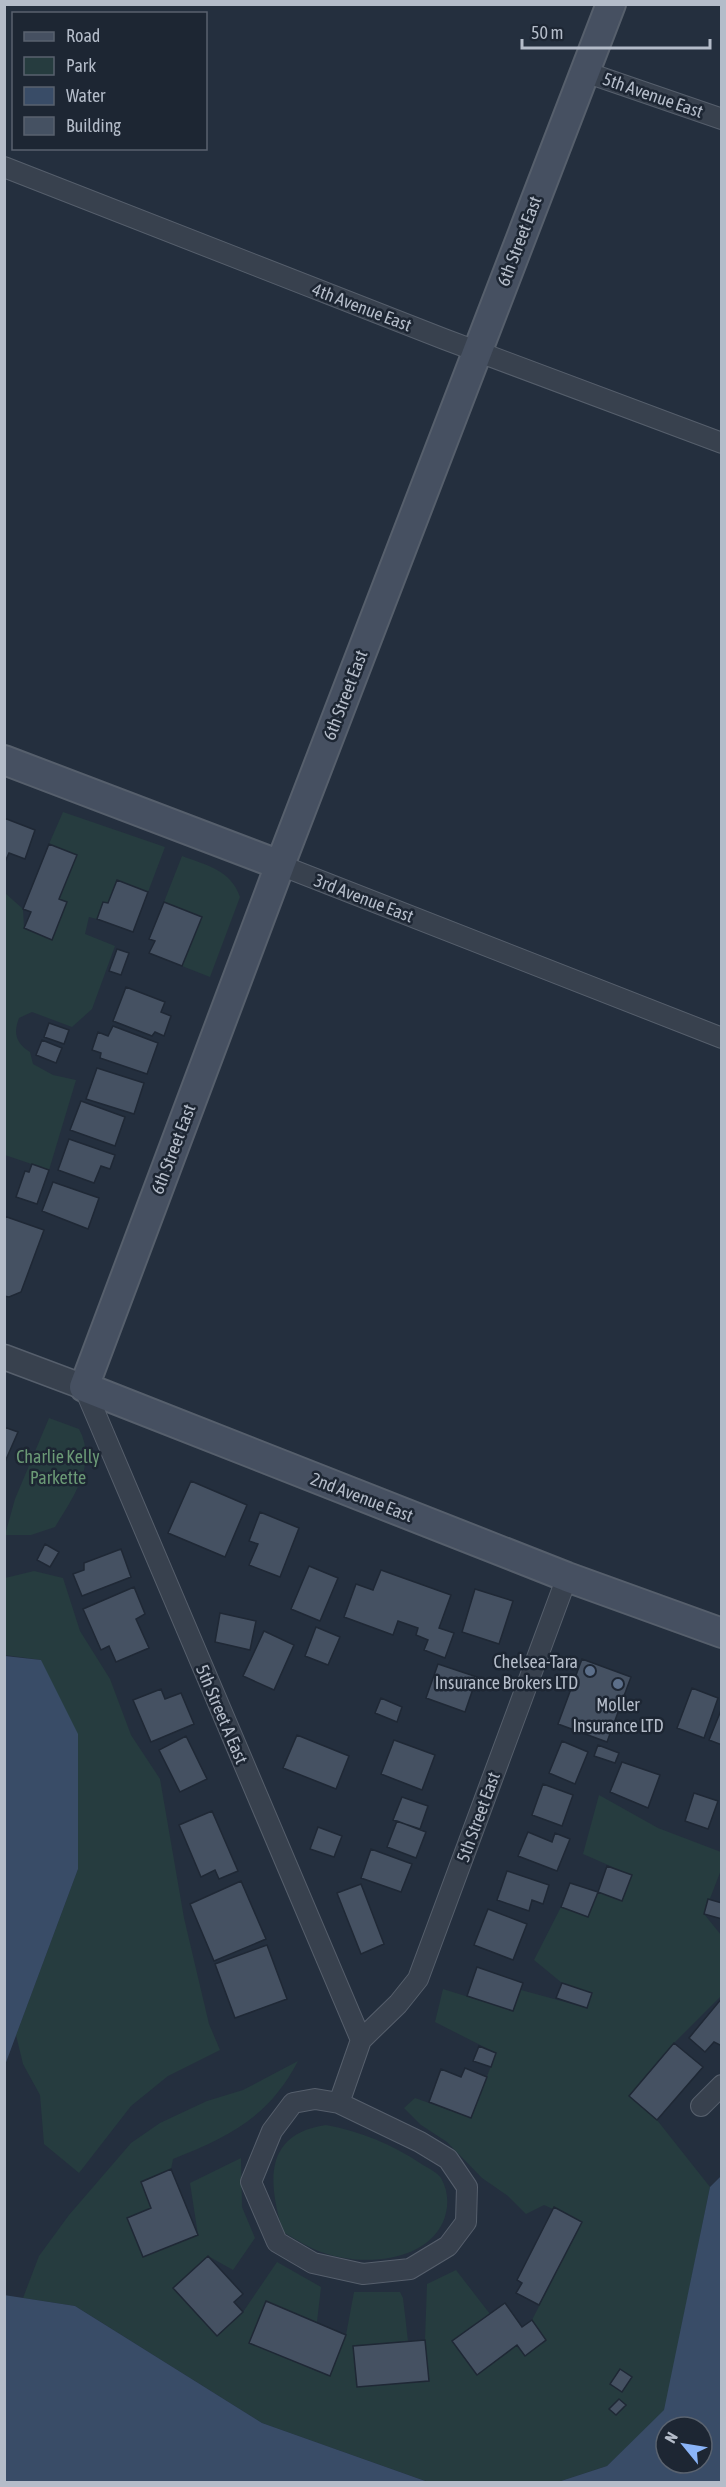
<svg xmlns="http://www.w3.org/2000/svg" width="726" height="2487" font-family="'Asap Condensed',sans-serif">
  <rect width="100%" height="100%" fill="#242f3e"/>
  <!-- green -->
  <path fill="#263c3f" d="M63,812L165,847L148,892L117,880L108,903L103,902L97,919L89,917L85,934L115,946L92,1009L72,1027L32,1012L19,1018C13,1034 16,1043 30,1052L33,1064L53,1075L76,1080L49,1170L5,1155V893L23,909L24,928L52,939L67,902L59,899L77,855L49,844Z
    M182,856C206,865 231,870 240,897L210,977L182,966L201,917L164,902Z
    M49,1418L79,1429C98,1464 73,1497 55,1527L31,1535H5L15,1499Z
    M34,1571L63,1578L80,1631L110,1679L131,1735L160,1779L184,1918L209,2024L220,2050L168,2076L131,2106L79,2173L44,2144L40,2095L23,2064L16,2035L78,1869L41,1660L5,1655V1578Z
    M599,1795L658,1828L721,1852V1870L704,1914L721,1935V1996L674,2043L629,2096L657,2120L710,2187L665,2410L607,2466L558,2482H428L262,2423L75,2306L23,2298L39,2256L69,2215L131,2143L160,2123L207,2101L243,2090L298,2061C269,2117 230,2136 173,2159L171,2169L141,2181L151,2208L143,2257L198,2235L190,2183L241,2158L242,2207L255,2238L233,2270L208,2256L173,2288L217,2336L243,2312L277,2262L321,2287L317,2322L266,2302L249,2343L329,2376L346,2335L354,2292H400L403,2298L408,2341L353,2346L357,2387L428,2381L425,2340L427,2284L456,2270L490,2314L452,2341L476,2374L517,2345L525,2356L546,2341L532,2320L582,2222L544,2205L526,2214L508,2196L482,2178L447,2142L421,2125L404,2108L415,2098L471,2118L496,2053L435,2022L443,1989L513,2011L521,1990L587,2008L592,1993L562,1983L534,1960L561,1907L588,1917L598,1892L622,1900L631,1875L583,1854Z
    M326,2125C362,2132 392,2144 423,2165C428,2168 438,2173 441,2178C449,2192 449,2208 443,2222C424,2263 362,2266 324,2253C309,2248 297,2240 283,2232C268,2183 263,2134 326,2125Z"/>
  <!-- water -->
  <path fill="#394c67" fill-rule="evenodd" d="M5,1656L41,1660L78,1734V1869L5,2065Z
    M721,2176V2482H558L607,2466L664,2410L710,2187ZM666,2427H702V2463H666Z
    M4,2295L75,2306L262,2423L428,2482H5Z"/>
  <!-- building -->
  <path fill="#455162" stroke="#1f2835" stroke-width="1.5" d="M4,818L35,830L25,859L9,853L4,864Z
    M49,844L77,855L59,899L67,902L52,940L24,928L31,912L23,909Z
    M117,880L148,892L133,932L97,919L103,902L108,903Z
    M164,902L202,917L182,966L149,953L155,941L149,939Z
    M117,949L129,953L121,975L109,971Z
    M126,987L165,1002L161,1012L171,1016L164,1036L155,1032L152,1036L113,1021Z
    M49,1023L69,1030L64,1044L44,1037Z
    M113,1026L158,1043L147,1074L100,1058L101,1053L92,1050L98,1032L108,1036Z
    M42,1040L62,1048L56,1063L36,1055Z
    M97,1068L144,1083L134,1114L86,1099Z
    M81,1101L125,1117L115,1146L70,1130Z
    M69,1139L115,1155L110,1169L101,1166L94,1183L58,1170Z
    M32,1164L49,1170L37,1204L16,1197L25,1171L29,1172Z
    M53,1182L99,1198L88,1229L42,1211Z
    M4,1216L44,1230L21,1292L9,1297L4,1296Z
    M4,1427L18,1432L4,1464Z
    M191,1481L247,1505L225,1557L168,1533Z
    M260,1512L299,1528L280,1577L249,1565L258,1544L249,1541Z
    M45,1544L59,1552L50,1567L37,1560Z
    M121,1549L131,1577L82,1596L73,1574L84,1570V1563Z
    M309,1566L338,1578L320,1621L291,1609Z
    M381,1570L451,1595L439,1628L454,1633L445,1658L424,1650L428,1640L416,1635L418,1628L398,1621L393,1635L344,1617L356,1584L373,1590Z
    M134,1587L145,1614L136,1619L149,1648L116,1662L109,1646L101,1650L83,1609Z
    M475,1589L513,1601L499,1644L462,1632Z
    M220,1613L256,1621L250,1650L215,1642Z
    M316,1627L340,1637L328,1665L305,1656Z
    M264,1631L294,1645L274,1690L243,1676Z
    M582,1659L631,1677L607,1742L558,1724Z
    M438,1664L477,1677L465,1712L426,1698Z
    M692,1688L718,1698L704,1738L677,1728Z
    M161,1689L165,1699L181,1693L194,1724L151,1742L133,1700Z
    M381,1698L402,1707L397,1722L375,1713Z
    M722,1708V1745L709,1740Z
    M297,1735L349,1756L336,1789L283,1768Z
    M186,1736L207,1779L180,1792L159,1750Z
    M394,1740L435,1755L422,1790L381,1774Z
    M562,1741L588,1752L575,1784L549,1773Z
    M598,1745L619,1753L615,1763L594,1756Z
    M622,1762L660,1775L648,1808L610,1792Z
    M543,1784L573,1795L562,1826L532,1815Z
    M694,1793L718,1801L708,1829L685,1821Z
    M402,1797L428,1806L420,1829L393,1820Z
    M212,1811L238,1871L219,1879L215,1870L201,1877L179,1825Z
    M397,1821L426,1832L416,1858L387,1847Z
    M318,1827L342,1836L334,1857L310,1849Z
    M528,1832L552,1842L555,1833L570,1839L557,1871L518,1856Z
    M371,1849L412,1864L401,1892L361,1878Z
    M607,1866L632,1875L622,1901L598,1892Z
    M507,1871L549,1885L543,1904L532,1900L529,1911L497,1900Z
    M241,1881L266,1939L214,1961L190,1904Z
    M570,1883L598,1892L588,1917L561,1907Z
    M361,1884L384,1944L361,1954L337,1893Z
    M708,1899L722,1903V1919L704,1914Z
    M488,1909L527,1924L513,1960L474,1945Z
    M267,1945L287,1999L235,2018L215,1964Z
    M477,1967L523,1983L513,2011L467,1996Z
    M562,1983L592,1993L587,2008L556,1998Z
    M722,1998V2046L714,2042L705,2052L689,2038Z
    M674,2043L703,2067L657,2120L629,2096Z
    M479,2046L496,2053L491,2067L473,2061Z
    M465,2068L487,2077L471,2118L429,2102L441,2069L461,2077Z
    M171,2169L198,2235L143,2257L127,2218L151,2208L141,2182Z
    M554,2207L582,2222L539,2305L516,2293L522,2283L517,2280Z
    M208,2256L243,2294L234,2302L243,2312L217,2336L173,2288Z
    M266,2301L346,2335L330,2376L249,2343Z
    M505,2303L522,2327L532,2320L546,2340L525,2356L517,2345L477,2375L452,2341Z
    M425,2340L429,2381L357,2387L353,2346Z
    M620,2369L632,2377L622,2392L610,2384Z
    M619,2399L626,2405L616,2415L609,2409Z"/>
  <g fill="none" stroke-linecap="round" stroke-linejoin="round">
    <defs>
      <path id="minor" d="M585,72L722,119
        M4,167L444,339L722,443
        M280,865L722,1038
        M84,1387L361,2040
        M315,2099L339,2103L420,2142L448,2159L467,2187L466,2222L448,2246L410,2269L363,2274L313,2263L277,2242L251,2182L272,2131L293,2103Z
        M339,2103L361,2040L398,2004L418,1979L567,1577
        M701,2106L722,2085"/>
      <path id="tertiary" d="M4,1357L84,1387"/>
      <path id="secondary" d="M611,4L280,865L84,1387L567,1577L722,1633
        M4,760L280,865"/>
    </defs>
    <!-- minor casing -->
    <use href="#minor" stroke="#565f6c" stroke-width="22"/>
    <!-- tertiary casing -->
    <use href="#tertiary" stroke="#565f6c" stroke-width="27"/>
    <!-- secondary casing -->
    <use href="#secondary" stroke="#565f6c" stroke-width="32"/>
    <!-- minor -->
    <use href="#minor" stroke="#38414e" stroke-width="20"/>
    <!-- tertiary -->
    <use href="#tertiary" stroke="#38414e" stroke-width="24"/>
    <!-- secondary -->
    <use href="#secondary" stroke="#465061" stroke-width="28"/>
  </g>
  <!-- markers -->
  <g fill="#5c6f8a" stroke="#1d2633" stroke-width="2">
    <circle cx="590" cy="1671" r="6"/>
    <circle cx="618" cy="1684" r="6"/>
  </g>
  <g text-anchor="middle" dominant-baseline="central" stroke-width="5" stroke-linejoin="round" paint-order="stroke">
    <!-- street labels -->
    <g font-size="18" fill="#b4bcc9" stroke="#1d2633">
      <text transform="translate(653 95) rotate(19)">5th Avenue East</text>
      <text transform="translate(519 241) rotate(-69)">6th Street East</text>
      <text transform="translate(362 307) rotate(21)">4th Avenue East</text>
      <text transform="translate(345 695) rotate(-69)">6th Street East</text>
      <text transform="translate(364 898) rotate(21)">3rd Avenue East</text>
      <text transform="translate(173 1149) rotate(-69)">6th Street East</text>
      <text transform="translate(362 1497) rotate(21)">2nd Avenue East</text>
      <text transform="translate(222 1714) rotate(67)">5th Street A East</text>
      <text transform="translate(478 1817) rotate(-70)">5th Street East</text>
    </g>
    <!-- park labels -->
    <g font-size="18" fill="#6b9a76" stroke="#1d2633">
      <text x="58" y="1456">Charlie Kelly<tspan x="58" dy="21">Parkette</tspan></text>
    </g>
    <!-- poi labels -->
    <g font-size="18" fill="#b4bcc9" stroke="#1d2633" text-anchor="end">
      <text x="578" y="1661">Chelsea-Tara<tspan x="578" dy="21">Insurance Brokers LTD</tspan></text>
      <text x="618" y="1704" text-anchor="middle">Moller<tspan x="618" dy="21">Insurance LTD</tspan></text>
    </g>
  </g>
  <!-- border -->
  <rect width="726" height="2487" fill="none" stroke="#b4bcc9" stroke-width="12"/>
  <!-- legend -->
  <rect x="12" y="12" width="195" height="138" fill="#1d2633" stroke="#59626f" stroke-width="1.5"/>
  <rect x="24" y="32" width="30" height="9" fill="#465061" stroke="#59626f" stroke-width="1.5"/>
  <text x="66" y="42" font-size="18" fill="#b4bcc9">Road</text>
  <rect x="24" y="57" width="30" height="18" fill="#263c3f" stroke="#59626f" stroke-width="1.5"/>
  <text x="66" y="72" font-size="18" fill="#b4bcc9">Park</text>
  <rect x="24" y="87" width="30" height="18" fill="#394c67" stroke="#59626f" stroke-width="1.5"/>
  <text x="66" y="102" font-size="18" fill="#b4bcc9">Water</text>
  <rect x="24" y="117" width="30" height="18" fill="#455162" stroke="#59626f" stroke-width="1.5"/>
  <text x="66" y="132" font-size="18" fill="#b4bcc9">Building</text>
  <!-- north arrow -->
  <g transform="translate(684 2445) rotate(300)"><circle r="28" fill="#1d2633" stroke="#59626f" stroke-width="1.5"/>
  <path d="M0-4.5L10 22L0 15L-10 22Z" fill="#8ab4f8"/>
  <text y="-9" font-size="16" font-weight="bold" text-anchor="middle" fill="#b4bcc9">N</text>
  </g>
  <!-- scale -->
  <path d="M522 39v9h188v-9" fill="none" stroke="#b4bcc9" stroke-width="3"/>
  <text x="531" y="39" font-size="18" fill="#b4bcc9" stroke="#1d2633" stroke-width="4.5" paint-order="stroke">50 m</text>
</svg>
